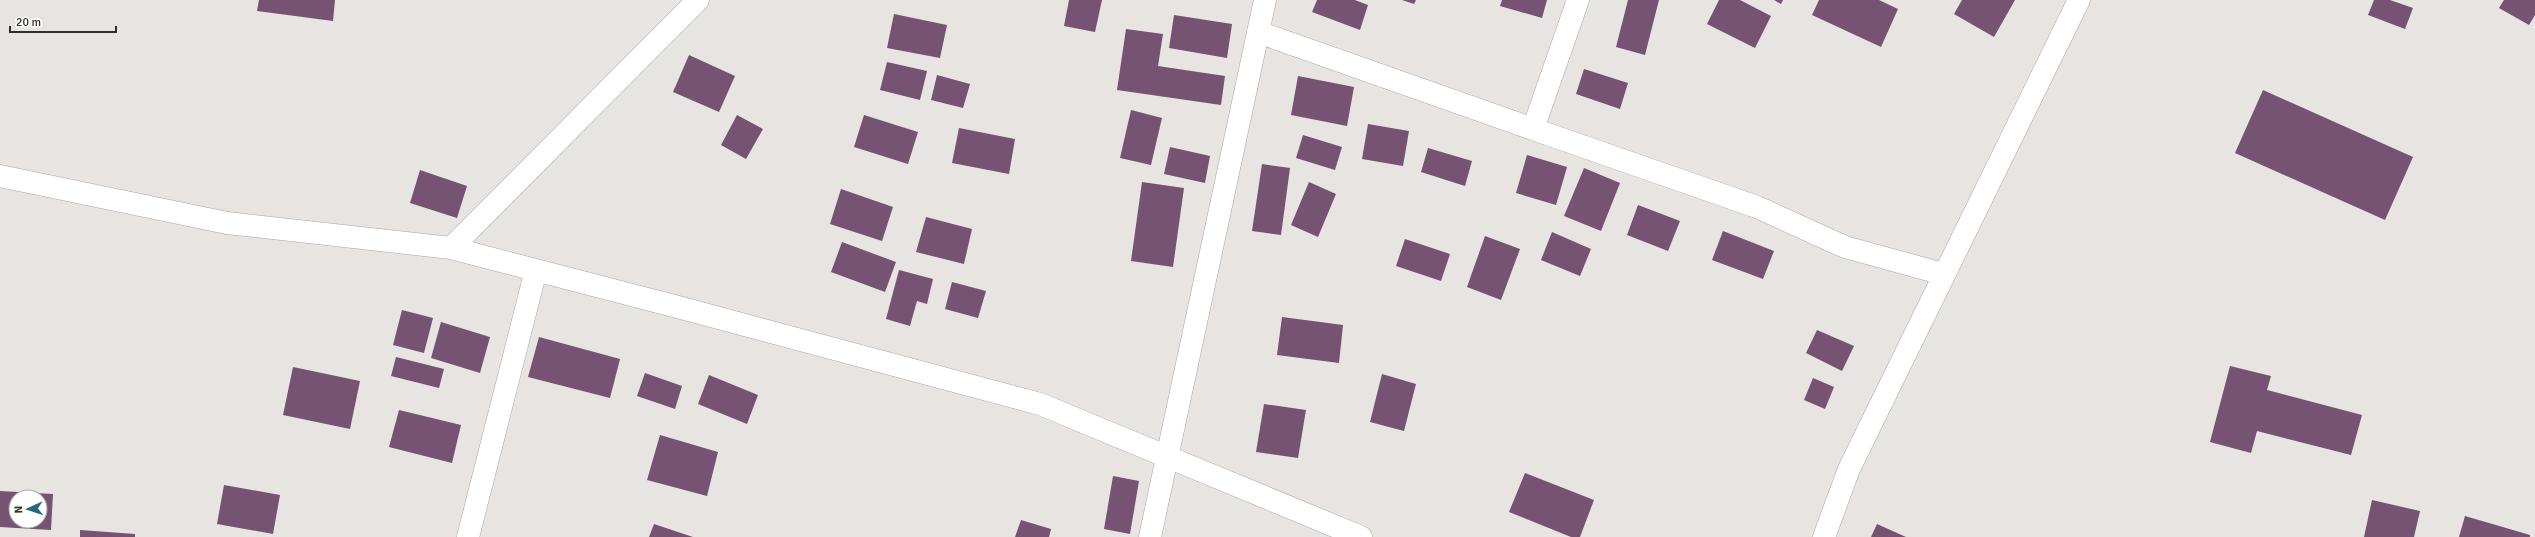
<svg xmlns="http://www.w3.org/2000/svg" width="2535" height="537" font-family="Signika,sans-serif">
  <rect width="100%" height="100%" fill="#e7e4e1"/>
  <!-- building -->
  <path fill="#765273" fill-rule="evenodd" d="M259,0H335L333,21L257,11Z
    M1069,0H1102L1095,32L1064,26Z
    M1317,0H1355L1368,5L1360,30L1312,12Z
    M1402,0H1416L1414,4Z
    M1502,0H1547L1542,18L1500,6Z
    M1628,0H1659L1645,55L1616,47Z
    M1719,0H1740L1771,16L1755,48L1707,24Z
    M1774,0H1783L1781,4Z
    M1819,0H1879L1898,9L1881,47L1812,15Z
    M1962,0H2015L1994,37L1954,14Z
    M2374,0H2390L2413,8L2405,29L2368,15Z
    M2504,0H2535V15L2529,25L2499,8Z
    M894,14L947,25L940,58L887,48Z
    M1174,15L1232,24L1227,58L1169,48Z
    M1126,29L1163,34L1158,66L1225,76L1221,105L1117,90Z
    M689,55L735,76L719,112L673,92Z
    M887,62L927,71L920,100L880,90Z
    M1584,69L1628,83L1620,109L1576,94Z
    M937,75L970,84L963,108L931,100Z
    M1298,76L1354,87L1347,126L1291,115Z
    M2263,90L2413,157L2385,220L2235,153Z
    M1131,110L1162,118L1151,165L1120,158Z
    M737,115L763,129L746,159L721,145Z
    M864,115L918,132L908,164L854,147Z
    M1368,124L1409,131L1403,166L1362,159Z
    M959,128L1015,139L1009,174L952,163Z
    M1303,135L1342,147L1335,170L1296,158Z
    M1170,147L1210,156L1205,183L1164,174Z
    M1428,148L1472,161L1465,186L1421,172Z
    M1527,155L1567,167L1556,205L1516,193Z
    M1262,164L1290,168L1281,235L1252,231Z
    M1584,168L1620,183L1601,231L1564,216Z
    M420,170L467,186L457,218L410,203Z
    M1142,182L1184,188L1173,267L1131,261Z
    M1309,182L1336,194L1318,237L1291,225Z
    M841,189L893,207L882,241L830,224Z
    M1638,205L1680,221L1668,251L1627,235Z
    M926,217L972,229L964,264L916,252Z
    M1723,231L1774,251L1763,279L1712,260Z
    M1552,232L1591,249L1580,276L1541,260Z
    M1485,236L1520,249L1501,300L1467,287Z
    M1405,239L1450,254L1441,281L1396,266Z
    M842,242L896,262L885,292L831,272Z
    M899,270L933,279L927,304L917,301L910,326L886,319Z
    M952,282L986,291L978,318L945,309Z
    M402,310L433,318L424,353L393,345Z
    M1282,317L1343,325L1339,363L1277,355Z
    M441,322L490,337L480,373L431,358Z
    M1817,330L1854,346L1842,371L1806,353Z
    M539,337L620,359L610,398L528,377Z
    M396,357L444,369L439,388L391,376Z
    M2230,366L2271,376L2267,390L2362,415L2351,455L2257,431L2251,453L2210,442Z
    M293,367L360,381L350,429L283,415Z
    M645,373L682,386L675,409L637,396Z
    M1382,374L1416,384L1404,431L1370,422Z
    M709,375L758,395L747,424L698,404Z
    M1813,378L1834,387L1825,409L1804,400Z
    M1264,404L1306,410L1298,458L1256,452Z
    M399,410L461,425L452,463L389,447Z
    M660,435L718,452L707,496L647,480Z
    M1525,473L1594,500L1580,537H1571L1509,512Z
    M1113,476L1139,481L1130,534L1104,529Z
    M224,485L280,495L273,534L217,524Z
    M0,491L53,494L51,530L0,527ZM16,497H40V521H16Z
    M2372,500L2420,511L2414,537H2364Z
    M2465,516L2530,535V537H2459Z
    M1021,520L1051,529L1049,537H1015Z
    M654,524L693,537H649Z
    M1877,524L1906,537H1871Z
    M80,530L135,534V537H80Z"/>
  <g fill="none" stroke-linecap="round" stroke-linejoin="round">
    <defs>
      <path id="minor" d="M1578,0L1533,129L1757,207L1845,247L1943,274
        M1258,32L1533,129
        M0,176L227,223L451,248L674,306L1040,404L1361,537
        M451,248L698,0
        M468,537L536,270
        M1150,537L1265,0"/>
      <path id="tertiary" d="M1824,537L1849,469L2079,0"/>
    </defs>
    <!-- minor casing -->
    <use href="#minor" stroke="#aaa7a4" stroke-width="23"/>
    <!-- tertiary casing -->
    <use href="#tertiary" stroke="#aaa7a4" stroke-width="23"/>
    <!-- minor -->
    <use href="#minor" stroke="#fff" stroke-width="22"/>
    <!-- tertiary -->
    <use href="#tertiary" stroke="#fff" stroke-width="22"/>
  </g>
  <!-- north arrow -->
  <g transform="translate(28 509) rotate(267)"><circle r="19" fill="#ffffff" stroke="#acabab"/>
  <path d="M0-3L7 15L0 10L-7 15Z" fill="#26697b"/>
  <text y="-6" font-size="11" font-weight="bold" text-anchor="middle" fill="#2f2e2d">N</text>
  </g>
  <!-- scale -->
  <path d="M10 26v6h106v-6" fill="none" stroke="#2f2e2d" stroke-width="2"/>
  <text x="16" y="26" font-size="12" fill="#2f2e2d" stroke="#ffffff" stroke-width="3" paint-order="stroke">20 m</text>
</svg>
